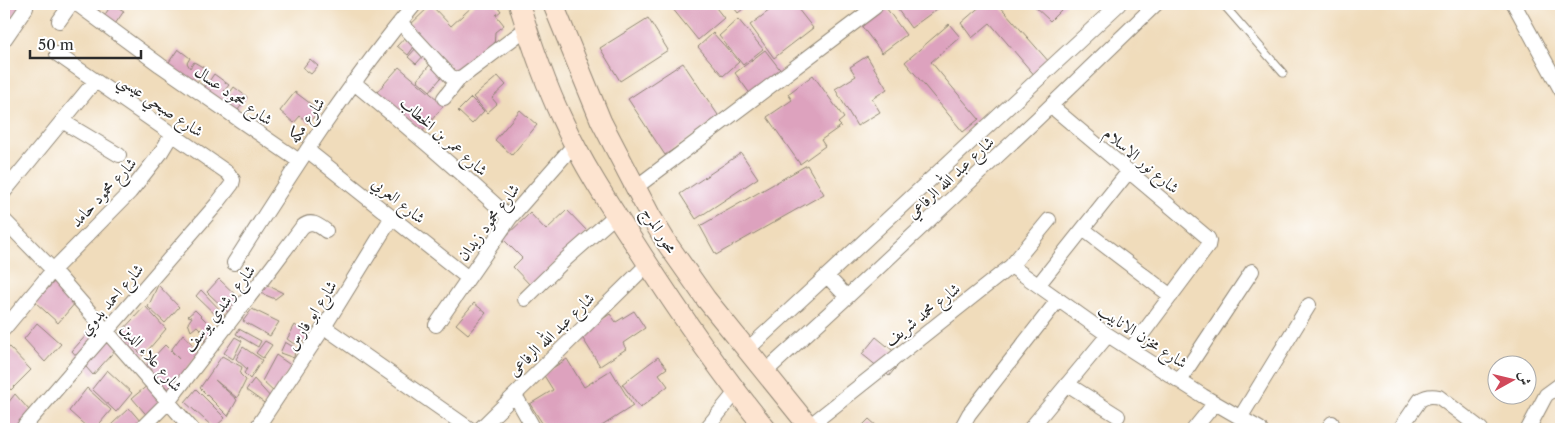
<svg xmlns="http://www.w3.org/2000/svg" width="1565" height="433" font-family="'Libre Caslon Text',Amiri,serif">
  <rect width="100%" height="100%" fill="#fff"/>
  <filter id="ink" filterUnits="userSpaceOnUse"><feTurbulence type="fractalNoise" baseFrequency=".02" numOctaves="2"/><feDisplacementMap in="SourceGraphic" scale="10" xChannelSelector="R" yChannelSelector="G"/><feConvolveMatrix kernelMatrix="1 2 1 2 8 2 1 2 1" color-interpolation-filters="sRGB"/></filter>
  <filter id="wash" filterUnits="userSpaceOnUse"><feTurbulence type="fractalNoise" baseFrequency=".0096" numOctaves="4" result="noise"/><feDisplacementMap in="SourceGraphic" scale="20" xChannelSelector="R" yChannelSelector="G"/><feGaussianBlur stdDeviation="1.12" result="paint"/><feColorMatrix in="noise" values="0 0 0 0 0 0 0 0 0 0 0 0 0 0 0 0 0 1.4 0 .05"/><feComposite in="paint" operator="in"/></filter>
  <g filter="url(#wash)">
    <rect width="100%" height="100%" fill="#f0dcbb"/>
    <g id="blocks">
      <!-- building -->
      <path fill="#dda2be" d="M4,4H23L4,30Z
        M81,4H103L96,14Z
        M112,4L124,11L113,27L102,19Z
        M475,4H496L501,11L496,15L504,25L495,32L494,49L459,76L409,26L431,5L451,26Z
        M677,4H713L724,18L698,40L672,8Z
        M731,4H749L738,13Z
        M778,4H794L813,28L774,58L750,25Z
        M907,4H944L911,28L898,10Z
        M983,4H998L1050,63L1036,77L990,23L972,38L961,23Z
        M1032,4H1067L1050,21Z
        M884,5L906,35L882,53L860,24Z
        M648,18L668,50L620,81L600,48Z
        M738,19L763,49L743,65L719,36Z
        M949,24L960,37L931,62L979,119L963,132L905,62Z
        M713,33L739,62L723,76L698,47Z
        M407,35L417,43L408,55L397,46Z
        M417,47L425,54L416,64L408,57Z
        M178,49L190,58L187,63L190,68L194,62L206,69L195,85L167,65Z
        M765,50L782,72L751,95L735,73Z
        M867,56L887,89L872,99L880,112L857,126L835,89L856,76L850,67Z
        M310,59L318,66L311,74L303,68Z
        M433,61L446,72L430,91L417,80Z
        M683,63L720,118L665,155L628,99Z
        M399,67L444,105L422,132L376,93Z
        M214,74L229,85L224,91L229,94L234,87L247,97L236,113L203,90Z
        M813,75L844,118L838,123L841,126L821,140L825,146L800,164L767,117L792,100L788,94Z
        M498,76L506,85L492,98L497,104L487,113L473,97Z
        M295,92L319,110L309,123L300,116L294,123L280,111Z
        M471,98L484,111L472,124L458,111Z
        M520,110L537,125L512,155L495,140Z
        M741,153L758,178L696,219L680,194Z
        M807,165L824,194L716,255L700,226Z
        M567,210L588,232L531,286L513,267L522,258L503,239L530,213L546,230Z
        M219,279L242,301L230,314L207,292Z
        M55,281L76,302L58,323L35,302Z
        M265,284L283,293L275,299L258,292Z
        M158,285L179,307L165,323L148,307Z
        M201,290L225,315L221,320L196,296Z
        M474,303L486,313L468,334L456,324Z
        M145,306L166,329L143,356L120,333Z
        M252,309L279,322L270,336L243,321Z
        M195,310L216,331L206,344L204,340L207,336L197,326L191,331L188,323L192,317L188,316Z
        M634,311L645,328L623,343L626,349L600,366L580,334L610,314L616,322Z
        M37,323L61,344L45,362L24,339Z
        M97,323L118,347L93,375L72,351Z
        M295,325L312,338L309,347L302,340L294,344L287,339Z
        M239,329L261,341L258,347L236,334Z
        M183,334L199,352L170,392L147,364L165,345L179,359L171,350Z
        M235,337L242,341L233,359L224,353Z
        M876,337L903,359L889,376L862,354Z
        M265,341L272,345L263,358L256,353Z
        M285,342L295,348L294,358L280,353Z
        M8,346L31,370L11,390L4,383V351Z
        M243,347L262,360L250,379L244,373L247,369L236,359Z
        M276,355L292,366L275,393L262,381Z
        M222,356L242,367L240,374L246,380L237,398L215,380L237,400L228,416L200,388Z
        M658,357L667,368L659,374L668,386L640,408L622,384Z
        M567,359L584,387L611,370L633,406L597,429H546L530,404L553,390L543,374Z
        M107,370L132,393L116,412L92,389Z
        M254,379L272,399L267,405L246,390Z
        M148,385L163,404L150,419L132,398Z
        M87,388L111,410L95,429H89L69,411Z
        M196,389L225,418L214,428L185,402Z
        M15,394L36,418L28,429H12L4,422V408Z
        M129,408L141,422L134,429H115L111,425Z
        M869,419L878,427L876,429H859Z"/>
    </g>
  </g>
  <g filter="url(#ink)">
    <use href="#blocks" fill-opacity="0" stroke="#8e8473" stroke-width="1"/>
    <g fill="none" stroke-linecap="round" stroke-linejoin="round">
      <defs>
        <path id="lane" d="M1223,4L1283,73"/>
        <path id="street" d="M77,4L160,65L299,161
          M1514,4L1561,90
          M59,21L71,4
          M400,22L451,77L455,79L462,77L527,28
          M4,40L26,8
          M353,82C407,126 459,171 510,218
          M444,98L459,79
          M1051,106L1208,238L1209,241L1208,246L1131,349
          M62,121L119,155
          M307,150L468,278
          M635,188L875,7
          M4,192L95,81
          M4,220L53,270L192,429
          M1083,229L1171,296
          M234,263C291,174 347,85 415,4
          M1011,266L1108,335L1203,396L1260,429
          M827,276L847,297
          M1039,284L1129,171
          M525,299L567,258L616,215
          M436,325L510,218L574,145
          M324,327L470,429
          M4,329L53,270L130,192L160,154L172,134
          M747,350L1119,4
          M765,372L847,297L1038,118L1156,4
          M1179,381L1252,271
          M1067,384L1118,416
          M515,395L534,429
          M1240,418L1309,305
          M808,427L1011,266L1049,220
          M22,429L216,205L232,184L233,180L228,173L57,54
          M141,429L168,402L272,267L302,227C311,219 318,225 326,231
          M256,429L324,327L392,217
          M480,429L648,264
          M706,429L736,392
          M964,429L963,425L969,414L1058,300
          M1030,429L1108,335
          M1194,429L1215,403
          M1328,429L1332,423
          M1400,429L1420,400C1426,396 1431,395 1439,397L1481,429
          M1528,429L1546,395L1561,384"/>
        <path id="secondary" d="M519,4C531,42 544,81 561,117C581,162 608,203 635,244C676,308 718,370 766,429
          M553,4L601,121L651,217L668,245L706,299L811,429"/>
      </defs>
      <!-- lane casing -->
      <use href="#lane" stroke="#8e8473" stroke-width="9"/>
      <!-- street casing -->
      <use href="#street" stroke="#8e8473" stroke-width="16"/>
      <!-- secondary casing -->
      <use href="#secondary" stroke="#8e8473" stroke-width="22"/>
      <!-- lane -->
      <use href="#lane" stroke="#fff" stroke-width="7"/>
      <!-- street -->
      <use href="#street" stroke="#fff" stroke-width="14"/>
      <!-- secondary -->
      <use href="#secondary" stroke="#fde4d0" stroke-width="20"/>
    </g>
  </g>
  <g text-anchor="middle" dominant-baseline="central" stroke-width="4" stroke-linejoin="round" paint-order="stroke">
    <!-- street labels -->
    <g font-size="16" fill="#2b2b2b" stroke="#fff">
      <text transform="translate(234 95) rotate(35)">شارع محمود عسال</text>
      <text transform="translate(161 105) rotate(34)">شارع صبحي عيسي</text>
      <text transform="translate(306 120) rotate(-55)">شارع مكه</text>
      <text transform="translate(444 136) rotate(41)">شارع عمر بن الخطاب</text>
      <text transform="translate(1142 160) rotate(40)">شارع نور الاسلام</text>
      <text transform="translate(950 177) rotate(-43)">شارع عبد الله الرفاعي</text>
      <text transform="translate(103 192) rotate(-47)">شارع محمود حامد</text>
      <text transform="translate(399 200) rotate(39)">شارع العربي</text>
      <text transform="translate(488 222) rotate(-53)">شارع محمود زيدان</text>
      <text transform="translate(660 230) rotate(58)">محور المرج</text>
      <text transform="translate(111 299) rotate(-49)">شارع احمد بدوي</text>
      <text transform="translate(219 308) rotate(-52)">شارع رشدي يوسف</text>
      <text transform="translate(922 314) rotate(-38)">شارع محمد شريف</text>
      <text transform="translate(311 315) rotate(-57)">شارع ابو فارس</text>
      <text transform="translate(551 334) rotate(-44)">شارع عبد الله الرفاعى</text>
      <text transform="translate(1143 336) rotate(33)">شارع مخزن الانابيب</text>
      <text transform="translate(152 357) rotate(49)">شارع علاء الدين</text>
    </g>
  </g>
  <!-- margin -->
  <rect width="1565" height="433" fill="none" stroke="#fff" stroke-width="20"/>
  <!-- north arrow -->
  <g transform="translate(1512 380) rotate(82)"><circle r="24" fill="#ffffff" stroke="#aaaaaa"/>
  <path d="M0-4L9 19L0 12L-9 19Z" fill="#d1495b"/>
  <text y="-8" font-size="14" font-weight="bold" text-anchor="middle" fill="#2b2b2b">ش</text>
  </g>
  <!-- scale -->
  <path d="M30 50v8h111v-8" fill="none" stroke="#2b2b2b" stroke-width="2.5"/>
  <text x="38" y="50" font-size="15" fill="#2b2b2b" stroke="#ffffff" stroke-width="4" paint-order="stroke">50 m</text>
</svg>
